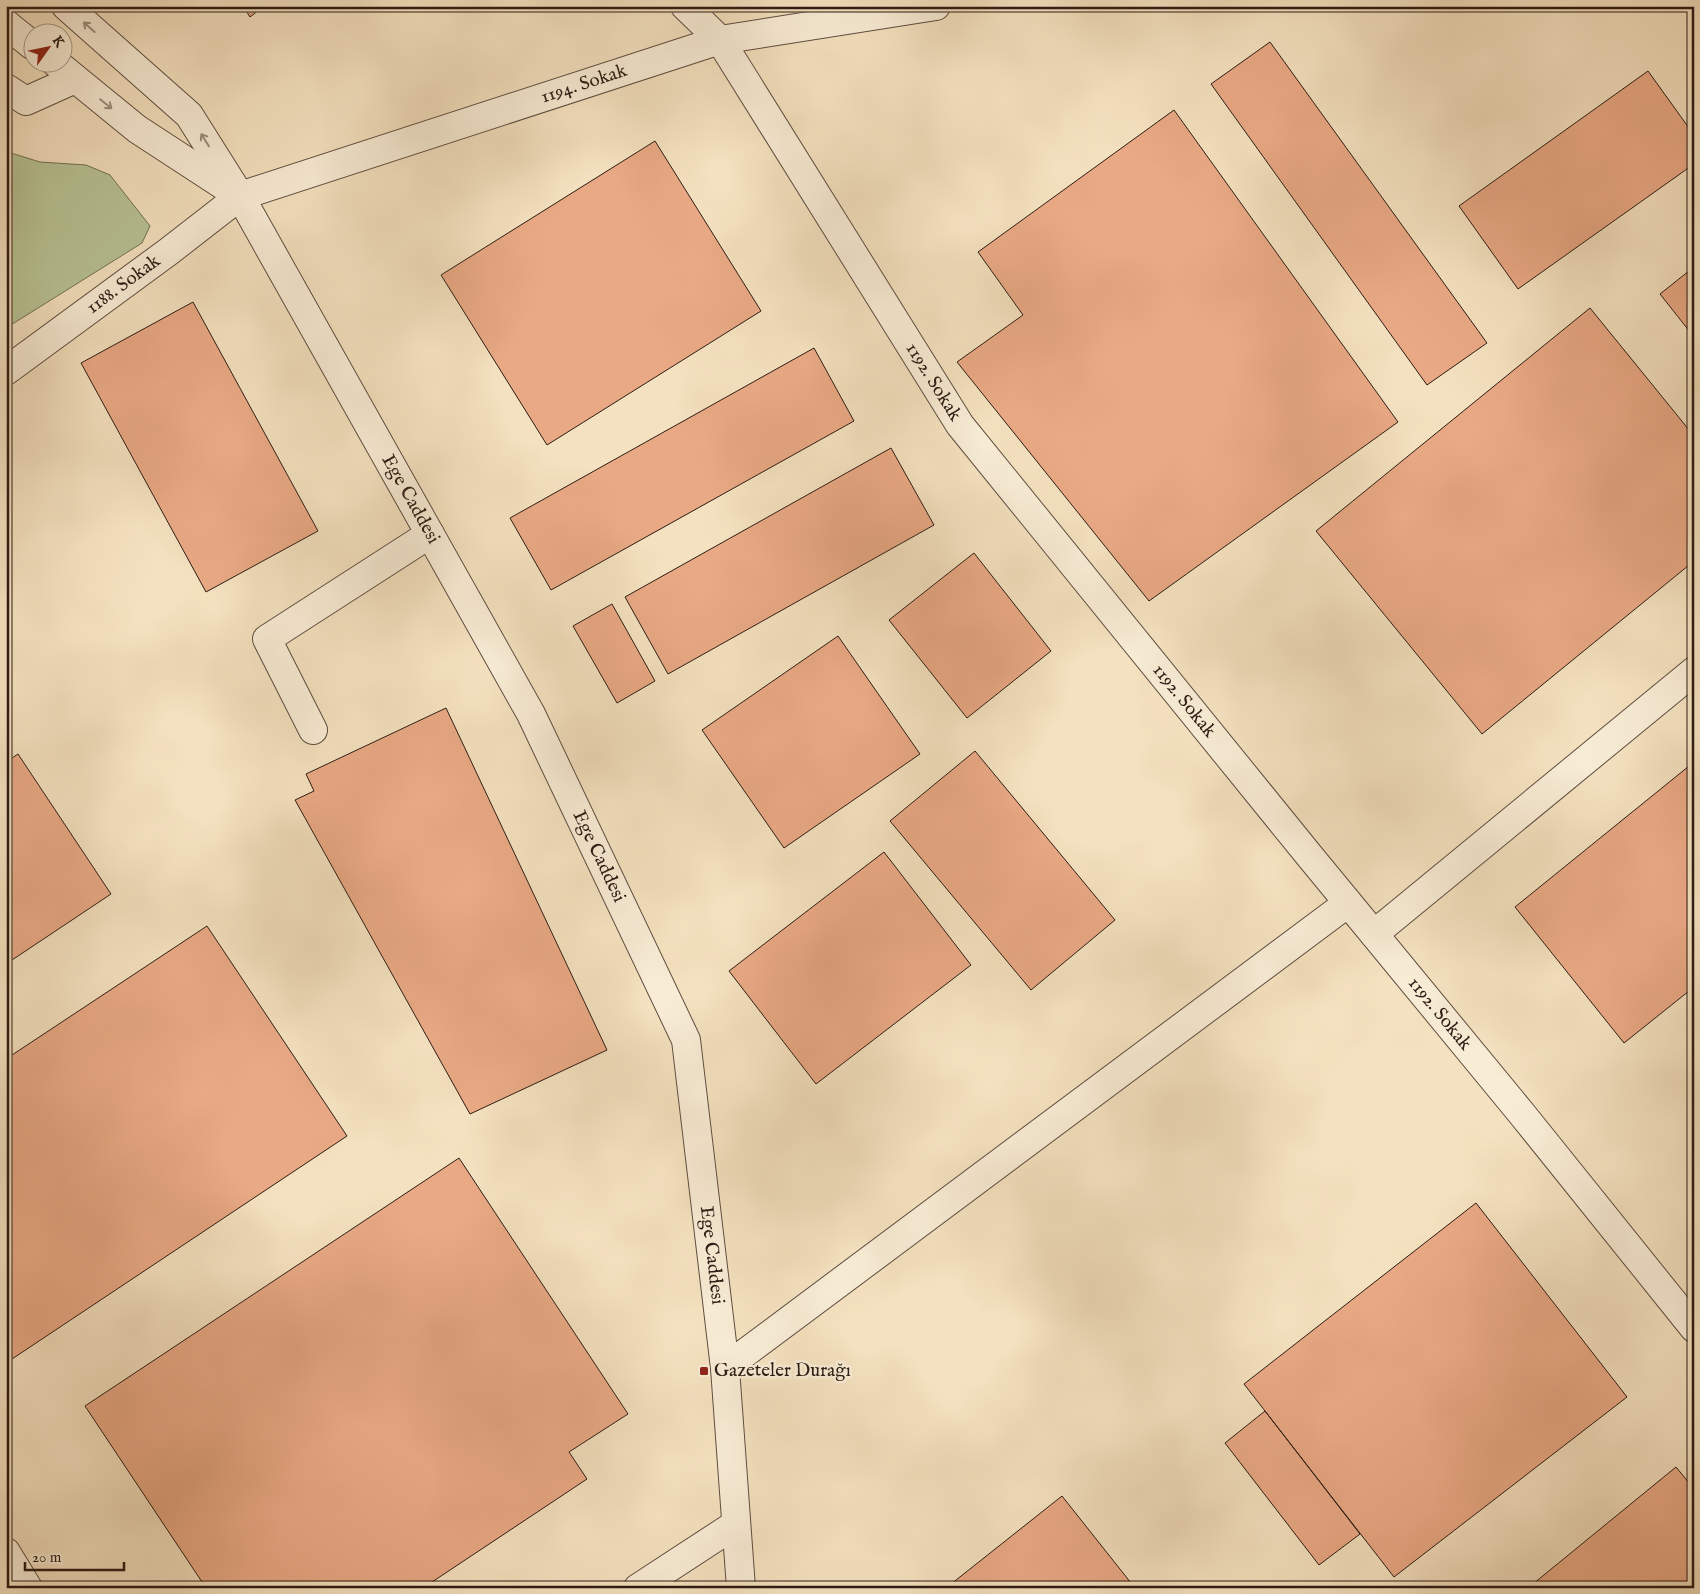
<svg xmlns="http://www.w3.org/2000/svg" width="1700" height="1594" font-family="'IM FELL English',serif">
  <rect width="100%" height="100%" fill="#f4e1bf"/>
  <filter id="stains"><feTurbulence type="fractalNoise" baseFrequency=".004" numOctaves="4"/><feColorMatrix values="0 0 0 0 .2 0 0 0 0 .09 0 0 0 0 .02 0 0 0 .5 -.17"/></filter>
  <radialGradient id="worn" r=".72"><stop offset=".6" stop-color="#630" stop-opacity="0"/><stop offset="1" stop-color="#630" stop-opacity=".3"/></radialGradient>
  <!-- green -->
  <path fill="#b8c395" stroke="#727055" d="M6,150L11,153L40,162L86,165L110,175L150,226L142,243L6,328Z"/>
  <!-- building -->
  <path fill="#e9a985" stroke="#2c1c15" d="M243,6H264L250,17Z
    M1270,42L1487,343L1427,385L1211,84Z
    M1648,71L1694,135V164L1518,289L1459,206Z
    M1174,110L1398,422L1149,601L957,362L1023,315L978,252Z
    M655,141L761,311L547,445L441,275Z
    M1694,267V337L1660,294Z
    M193,302L318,531L206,592L81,363Z
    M1590,308L1694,436V561L1482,734L1316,531Z
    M814,348L854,421L551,590L510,518Z
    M891,448L934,525L668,674L625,597Z
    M974,553L1051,651L967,718L889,620Z
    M612,604L655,681L617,703L573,626Z
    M838,636L920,754L784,848L702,730Z
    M446,708L607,1050L470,1114L295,800L314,791L306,774Z
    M975,751L1115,920L1031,990L890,821Z
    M18,754L111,894L6,964V762Z
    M1694,762V987L1624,1043L1515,907Z
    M884,852L971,965L816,1084L729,971Z
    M207,926L347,1136L6,1363V1059Z
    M459,1158L628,1414L569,1452L587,1479L423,1588H206L85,1406Z
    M1476,1203L1627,1397L1394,1577L1244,1384Z
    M1265,1411L1360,1534L1319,1565L1225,1443Z
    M1676,1467L1694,1489V1588H1528Z
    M1062,1496L1135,1588H946Z"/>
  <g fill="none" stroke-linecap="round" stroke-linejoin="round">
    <defs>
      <g id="minor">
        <path id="s1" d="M66,6L189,115L240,196L531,714L686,1040L725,1368L741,1588"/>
        <path id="s2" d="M685,6L720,40L960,425L1308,854L1522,1114L1694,1328"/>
        <path d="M6,24L32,45"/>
        <path d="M55,62L137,129L232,191"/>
        <path d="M6,88L26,101L75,79"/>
        <path id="s3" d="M6,371L168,252L240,196L720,40L936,6"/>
        <path d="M313,730L267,639L430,534"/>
        <path d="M1374,934L1694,671"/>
        <path d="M725,1368L1348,903"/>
        <path d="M6,1552L28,1588"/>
        <path d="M638,1588L736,1524"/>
      </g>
    </defs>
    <!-- minor casing -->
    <use href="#minor" stroke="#5e4d40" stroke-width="30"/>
    <!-- minor -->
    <use href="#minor" stroke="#f8ecd5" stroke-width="28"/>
  </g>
  <!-- one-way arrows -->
  <defs><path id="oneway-shaft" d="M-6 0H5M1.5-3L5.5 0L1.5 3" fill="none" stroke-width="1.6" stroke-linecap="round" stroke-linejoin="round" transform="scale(1.25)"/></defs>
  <g stroke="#9c8e7f">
    <use href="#oneway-shaft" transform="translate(89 27) rotate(-138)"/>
    <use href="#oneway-shaft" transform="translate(106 104) rotate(39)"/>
    <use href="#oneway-shaft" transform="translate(205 140) rotate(-122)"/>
  </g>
  <!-- markers -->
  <rect fill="#8f2418" stroke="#f8ecd5" stroke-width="2" x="699" y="1366" width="10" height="10" rx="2.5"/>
  <g text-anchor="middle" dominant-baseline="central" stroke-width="5" stroke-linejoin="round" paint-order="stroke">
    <!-- street labels -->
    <g font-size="19" fill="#2c1c15" stroke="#f8ecd5">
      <text stroke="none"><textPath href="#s3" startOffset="654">1194. Sokak</textPath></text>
      <text stroke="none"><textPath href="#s3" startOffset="146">1188. Sokak</textPath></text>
      <text stroke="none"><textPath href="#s2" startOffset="452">1192. Sokak</textPath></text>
      <text stroke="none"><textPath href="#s1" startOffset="608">Ege Caddesi</textPath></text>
      <text stroke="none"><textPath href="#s2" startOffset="858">1192. Sokak</textPath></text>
      <text stroke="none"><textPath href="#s1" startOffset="1012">Ege Caddesi</textPath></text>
      <text stroke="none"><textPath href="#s2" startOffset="1262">1192. Sokak</textPath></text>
      <text stroke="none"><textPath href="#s1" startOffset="1432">Ege Caddesi</textPath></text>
    </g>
    <!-- poi labels -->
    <g font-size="19" fill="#2c1c15" stroke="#f8ecd5" text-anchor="start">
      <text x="714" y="1371">Gazeteler Durağı</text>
    </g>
  </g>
  <!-- margin -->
  <rect width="1700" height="1594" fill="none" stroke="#f4e1bf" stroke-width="25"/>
  <rect x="8" y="8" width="1685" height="1579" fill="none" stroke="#2c1c15" stroke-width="2.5"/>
  <rect x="12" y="12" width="1675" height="1569" fill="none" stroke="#2c1c15"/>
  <!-- north arrow -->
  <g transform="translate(48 48) rotate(57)"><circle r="24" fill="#f8ecd5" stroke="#a69988"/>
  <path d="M0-4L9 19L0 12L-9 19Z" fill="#8f2418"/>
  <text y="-8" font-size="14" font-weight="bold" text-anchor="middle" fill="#2c1c15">K</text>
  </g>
  <!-- scale -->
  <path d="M25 1562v8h99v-8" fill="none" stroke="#2c1c15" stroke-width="2.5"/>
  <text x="32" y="1562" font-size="15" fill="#2c1c15" stroke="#f8ecd5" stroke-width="4" paint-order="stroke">20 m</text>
  <rect width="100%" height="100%" filter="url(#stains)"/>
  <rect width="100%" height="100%" fill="url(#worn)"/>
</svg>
